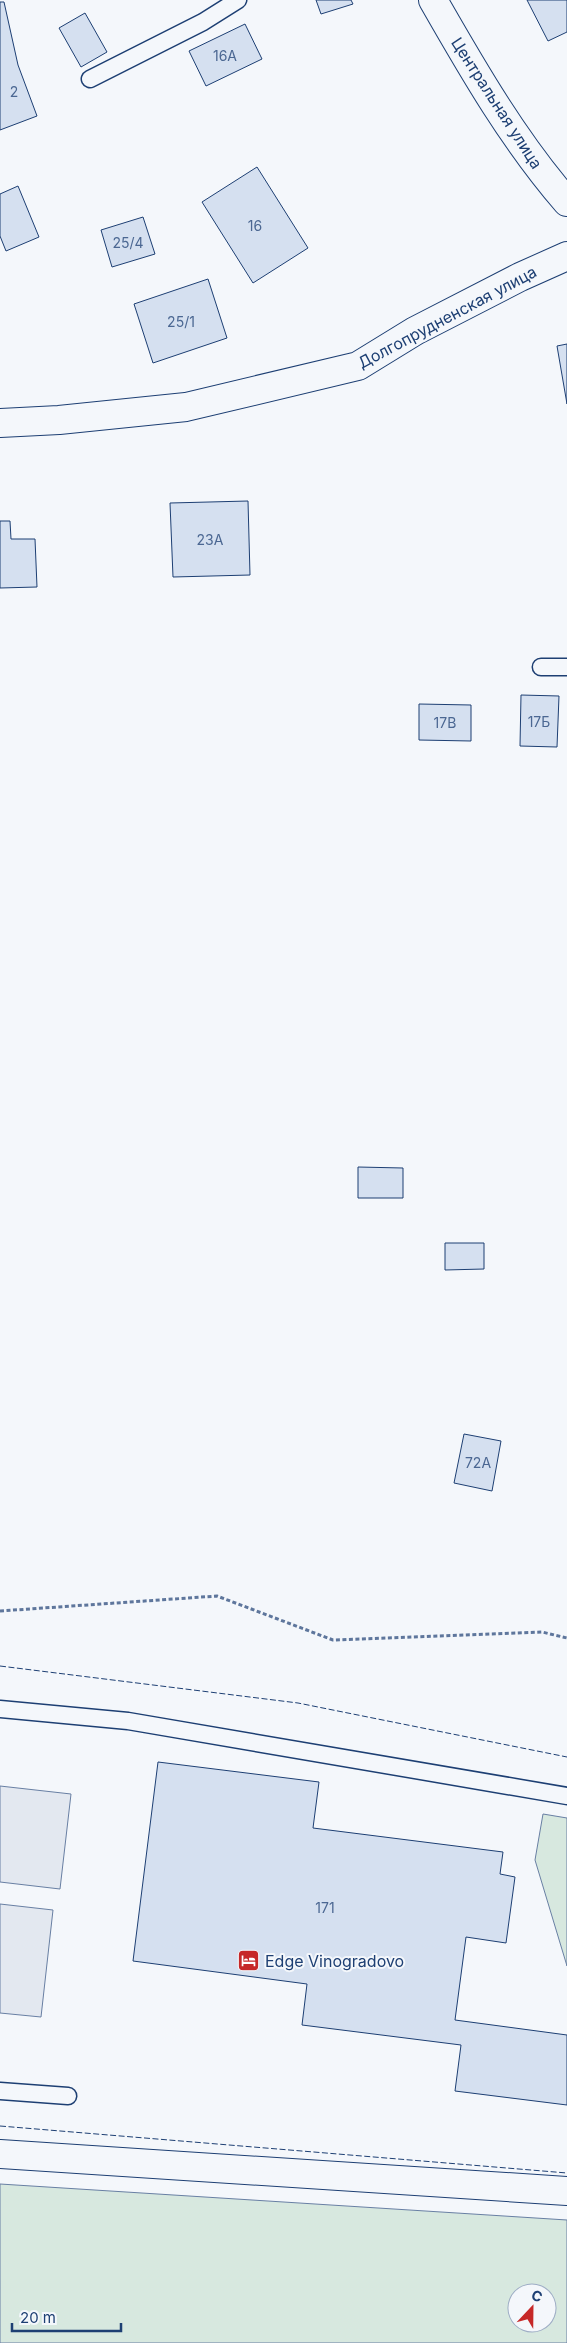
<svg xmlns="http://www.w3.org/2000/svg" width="567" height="2343" font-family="Inter,sans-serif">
  <rect width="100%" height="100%" fill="#f4f7fb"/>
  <!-- green -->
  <path fill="#d7e8df" stroke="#687fa3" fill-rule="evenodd" d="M543,1814L567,1818V1966L535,1860Z
    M0,2184L567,2220V2343H0ZM517,2293H547V2323H517Z"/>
  <!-- parking -->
  <path fill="#e3e8f0" stroke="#687fa3" d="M0,1786L71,1794L60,1889L0,1882Z
    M0,1904L53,1910L41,2017L0,2013Z"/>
  <!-- building -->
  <path fill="#d5e0f0" stroke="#1d3f73" d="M316,0H351L353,4L321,14Z
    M527,0H567V32L548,41Z
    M0,2H4L18,65L37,116L0,130Z
    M85,13L107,52L81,67L59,28Z
    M245,24L262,59L206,86L189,51Z
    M257,167L308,248L253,283L202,202Z
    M18,186L39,237L6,251L0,236V194Z
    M143,217L155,254L112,267L101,230Z
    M208,279L227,338L153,363L134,304Z
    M567,344V404L557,346Z
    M248,501L250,575L173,577L170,503Z
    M0,521H10L11,539H35L37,587L0,588Z
    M521,695L559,696L557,747L520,746Z
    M419,704L471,705V741L419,740Z
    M358,1167L403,1168V1198H358Z
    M445,1243H484V1269L445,1270Z
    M464,1434L501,1441L492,1491L454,1483Z
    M158,1762L319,1782L313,1828L503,1852L500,1874L515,1877L506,1943L466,1937L455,2020L567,2035V2105L455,2091L461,2045L302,2025L307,1984L133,1961Z"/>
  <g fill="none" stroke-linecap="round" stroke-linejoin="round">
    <defs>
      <path id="service" d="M90,79L203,22L238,0
        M541,667H567
        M0,1709L128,1721L567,1796
        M0,2091L68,2096"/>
      <path id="minor" d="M433,0C473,70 514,141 567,202
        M0,423L59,420L186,407L358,366L415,331L520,277L567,256
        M0,2154L567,2191"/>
    </defs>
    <!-- service casing -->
    <use href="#service" stroke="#1d3f73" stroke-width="19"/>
    <!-- minor casing -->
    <use href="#minor" stroke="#1d3f73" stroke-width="30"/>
    <!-- path -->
    <path stroke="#5e769c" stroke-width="3" stroke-dasharray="4 2.5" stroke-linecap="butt" d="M0,1611L217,1596L333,1640L542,1632L567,1638"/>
    <!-- service -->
    <use href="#service" stroke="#f4f7fb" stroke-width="16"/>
    <!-- minor -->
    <use href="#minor" stroke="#f4f7fb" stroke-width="28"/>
    <!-- fence -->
    <path stroke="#1d3f73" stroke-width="1" stroke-dasharray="6 2.5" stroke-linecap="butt" d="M0,1666L298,1703L567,1757
      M0,2126L567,2173"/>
  </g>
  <!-- icons -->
  <defs>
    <symbol id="hotel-square" viewBox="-11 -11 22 22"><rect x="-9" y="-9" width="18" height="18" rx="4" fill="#c62828" stroke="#f4f7fb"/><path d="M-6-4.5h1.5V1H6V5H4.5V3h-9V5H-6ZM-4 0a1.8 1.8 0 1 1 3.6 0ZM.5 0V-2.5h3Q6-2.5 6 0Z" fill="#fff"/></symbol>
  </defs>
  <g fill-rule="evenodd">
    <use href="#hotel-square" x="236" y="1948" width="25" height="25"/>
  </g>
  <g text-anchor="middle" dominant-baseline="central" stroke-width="4" stroke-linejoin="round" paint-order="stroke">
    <!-- number labels -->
    <g font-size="14" fill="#4b6792">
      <text x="225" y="55">16А</text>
      <text x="14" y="91">2</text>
      <text x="255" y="225">16</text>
      <text x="128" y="242">25/4</text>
      <text x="181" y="321">25/1</text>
      <text x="210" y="539">23А</text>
      <text x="539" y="721">17Б</text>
      <text x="445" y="722">17В</text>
      <text x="478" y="1462">72А</text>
      <text x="325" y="1907">171</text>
    </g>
    <!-- street labels -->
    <g font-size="16" fill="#1d3f73" stroke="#f4f7fb">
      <text transform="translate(497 103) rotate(57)">Центральная улица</text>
      <text transform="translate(447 317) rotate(-28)">Долгопрудненская улица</text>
    </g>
    <!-- poi labels -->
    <g font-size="16" fill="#1d3f73" stroke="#f4f7fb" text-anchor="start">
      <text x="265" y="1961">Edge Vinogradovo</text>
    </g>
  </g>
  <!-- north arrow -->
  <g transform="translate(532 2308) rotate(22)"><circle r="24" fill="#f4f7fb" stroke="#9eadc5"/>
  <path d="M0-4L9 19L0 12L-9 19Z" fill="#c62828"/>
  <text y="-8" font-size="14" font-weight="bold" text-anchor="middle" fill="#1d3f73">С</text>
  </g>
  <!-- scale -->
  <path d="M12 2323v8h109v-8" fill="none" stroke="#1d3f73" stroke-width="2.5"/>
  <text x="20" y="2323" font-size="15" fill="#1d3f73" stroke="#f4f7fb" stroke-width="4" paint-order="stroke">20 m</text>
</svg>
